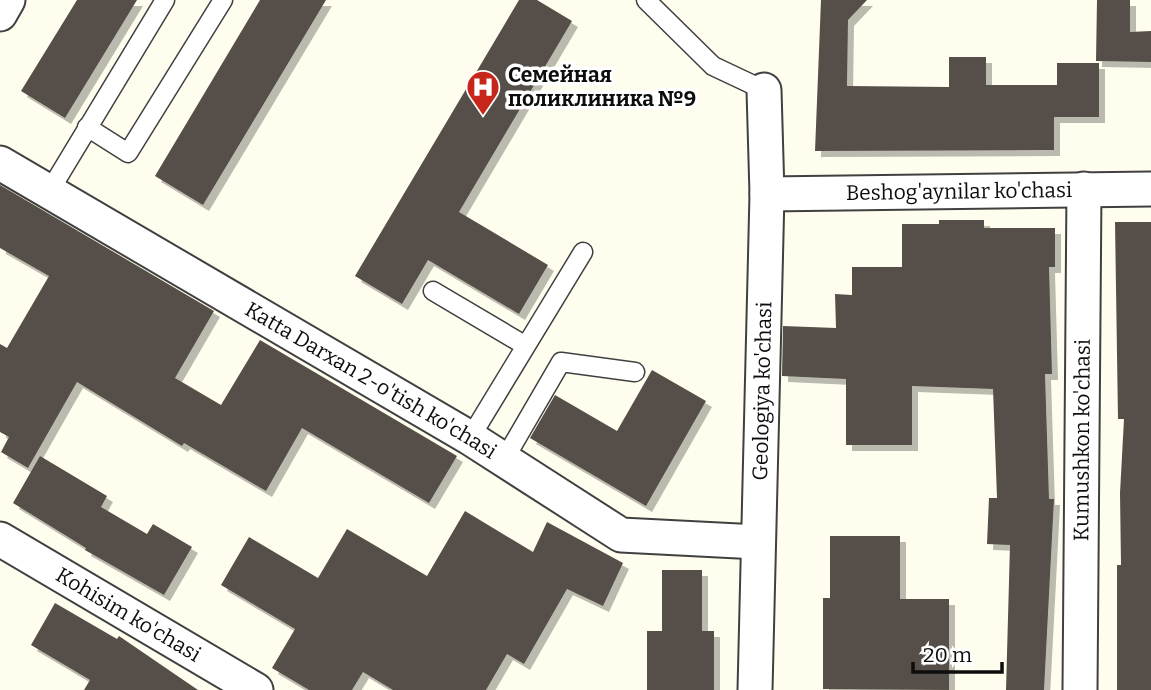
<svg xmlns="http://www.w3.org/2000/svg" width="1151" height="690" font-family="Bitter,serif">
  <defs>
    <filter id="shadow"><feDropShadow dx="6" dy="6" stdDeviation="0" flood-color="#0004"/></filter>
  </defs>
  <rect width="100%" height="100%" fill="#fffded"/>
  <!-- building -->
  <path fill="#564f48" filter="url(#shadow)" d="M77,0H137L65,118L21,91Z
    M260,0H326L203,205L155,176Z
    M519,0H537L572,21L459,212L548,265L519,314L428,260L402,304L355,276Z
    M821,0H867L848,20L847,86L949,87V57H986V85H1057V63H1099V117H1054V150L815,151Z
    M1097,0H1130V32L1151,31V62L1096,61Z
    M0,185L214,311L175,378L221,405L260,340L457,456L429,503L302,428L266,491L184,443L182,446L77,382L28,468L1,452L9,437L0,432V344L7,348L49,276L0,248Z
    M939,220H984V228H1055V267H1049L1052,374H1045L1049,499H1054L1044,690H1006L1010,545L987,544L989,498H997L993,389L912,386V445H846V379L782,376L783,326L836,328L835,294L852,295V267H902V224H939Z
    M1115,222H1151V690H1117V565H1121L1120,493L1124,419H1118Z
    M652,370L706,401L646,506L530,438L555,395L617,431Z
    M40,456L107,496L101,507L147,534L153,524L192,547L164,595L85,550L86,548L13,503Z
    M465,511L533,552L547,522L623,563L603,606L567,589L524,664L507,654L486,690H393L363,672L352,690H309L272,668L295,629L221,585L249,537L318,578L347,529L427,576Z
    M830,536H900V599H949V690L823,689V598H830Z
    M662,570H702V631H714V690H647V631H662Z
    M55,603L117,639L119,636L198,690H84L90,680L31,645Z"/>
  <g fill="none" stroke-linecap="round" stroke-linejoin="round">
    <defs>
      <path id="service" d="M646,0L713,66L764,90
        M87,127L128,153L223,0
        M49,192L165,0
        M433,291L526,346
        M470,438L583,252
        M504,460L561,362L635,372"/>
      <g id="minor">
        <path d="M0,14L8,0"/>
        <path id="s1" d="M0,163L470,438L621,535L758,542"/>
        <path id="s2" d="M767,194L1151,189"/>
        <path id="s3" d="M0,539L256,690"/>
        <path id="s4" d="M755,690L767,194L764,90"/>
        <path id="s5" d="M1080,690L1084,189"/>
      </g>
    </defs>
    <!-- service casing -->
    <use href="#service" stroke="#404040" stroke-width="21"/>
    <!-- minor casing -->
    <use href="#minor" stroke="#404040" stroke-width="37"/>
    <!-- service -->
    <use href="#service" stroke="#fff" stroke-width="18"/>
    <!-- minor -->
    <use href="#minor" stroke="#fff" stroke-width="33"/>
  </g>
  <!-- icons -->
  <defs>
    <symbol id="hospital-pin" viewBox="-11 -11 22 30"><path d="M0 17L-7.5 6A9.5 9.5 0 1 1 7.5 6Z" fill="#c7261b" stroke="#fff"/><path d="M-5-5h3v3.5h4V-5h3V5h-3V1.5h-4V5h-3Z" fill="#fff"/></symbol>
  </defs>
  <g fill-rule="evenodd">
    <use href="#hospital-pin" x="464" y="68" width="38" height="52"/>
  </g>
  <g text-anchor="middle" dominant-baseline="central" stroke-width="7" stroke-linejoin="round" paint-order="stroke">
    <!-- poi labels -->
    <g font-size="21" font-weight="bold" fill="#0d0d0d" stroke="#fff" text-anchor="start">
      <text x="508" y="75">Семейная<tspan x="508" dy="24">поликлиника №9</tspan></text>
    </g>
    <!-- street labels -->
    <g font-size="21" fill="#0d0d0d" stroke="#fff">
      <text stroke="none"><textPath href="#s2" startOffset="192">Beshog'aynilar ko'chasi</textPath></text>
      <text stroke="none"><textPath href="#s1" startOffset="430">Katta Darxan 2-o'tish ko'chasi</textPath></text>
      <text stroke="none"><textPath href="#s4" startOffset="299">Geologiya ko'chasi</textPath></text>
      <text stroke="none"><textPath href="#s5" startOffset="250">Kumushkon ko'chasi</textPath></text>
      <text stroke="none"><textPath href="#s3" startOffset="149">Kohisim ko'chasi</textPath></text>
    </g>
  </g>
  <!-- scale -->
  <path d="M913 662v10h89v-10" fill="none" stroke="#0d0d0d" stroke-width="3.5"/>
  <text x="923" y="662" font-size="21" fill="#0d0d0d" stroke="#ffffff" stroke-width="5" paint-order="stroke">20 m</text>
</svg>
